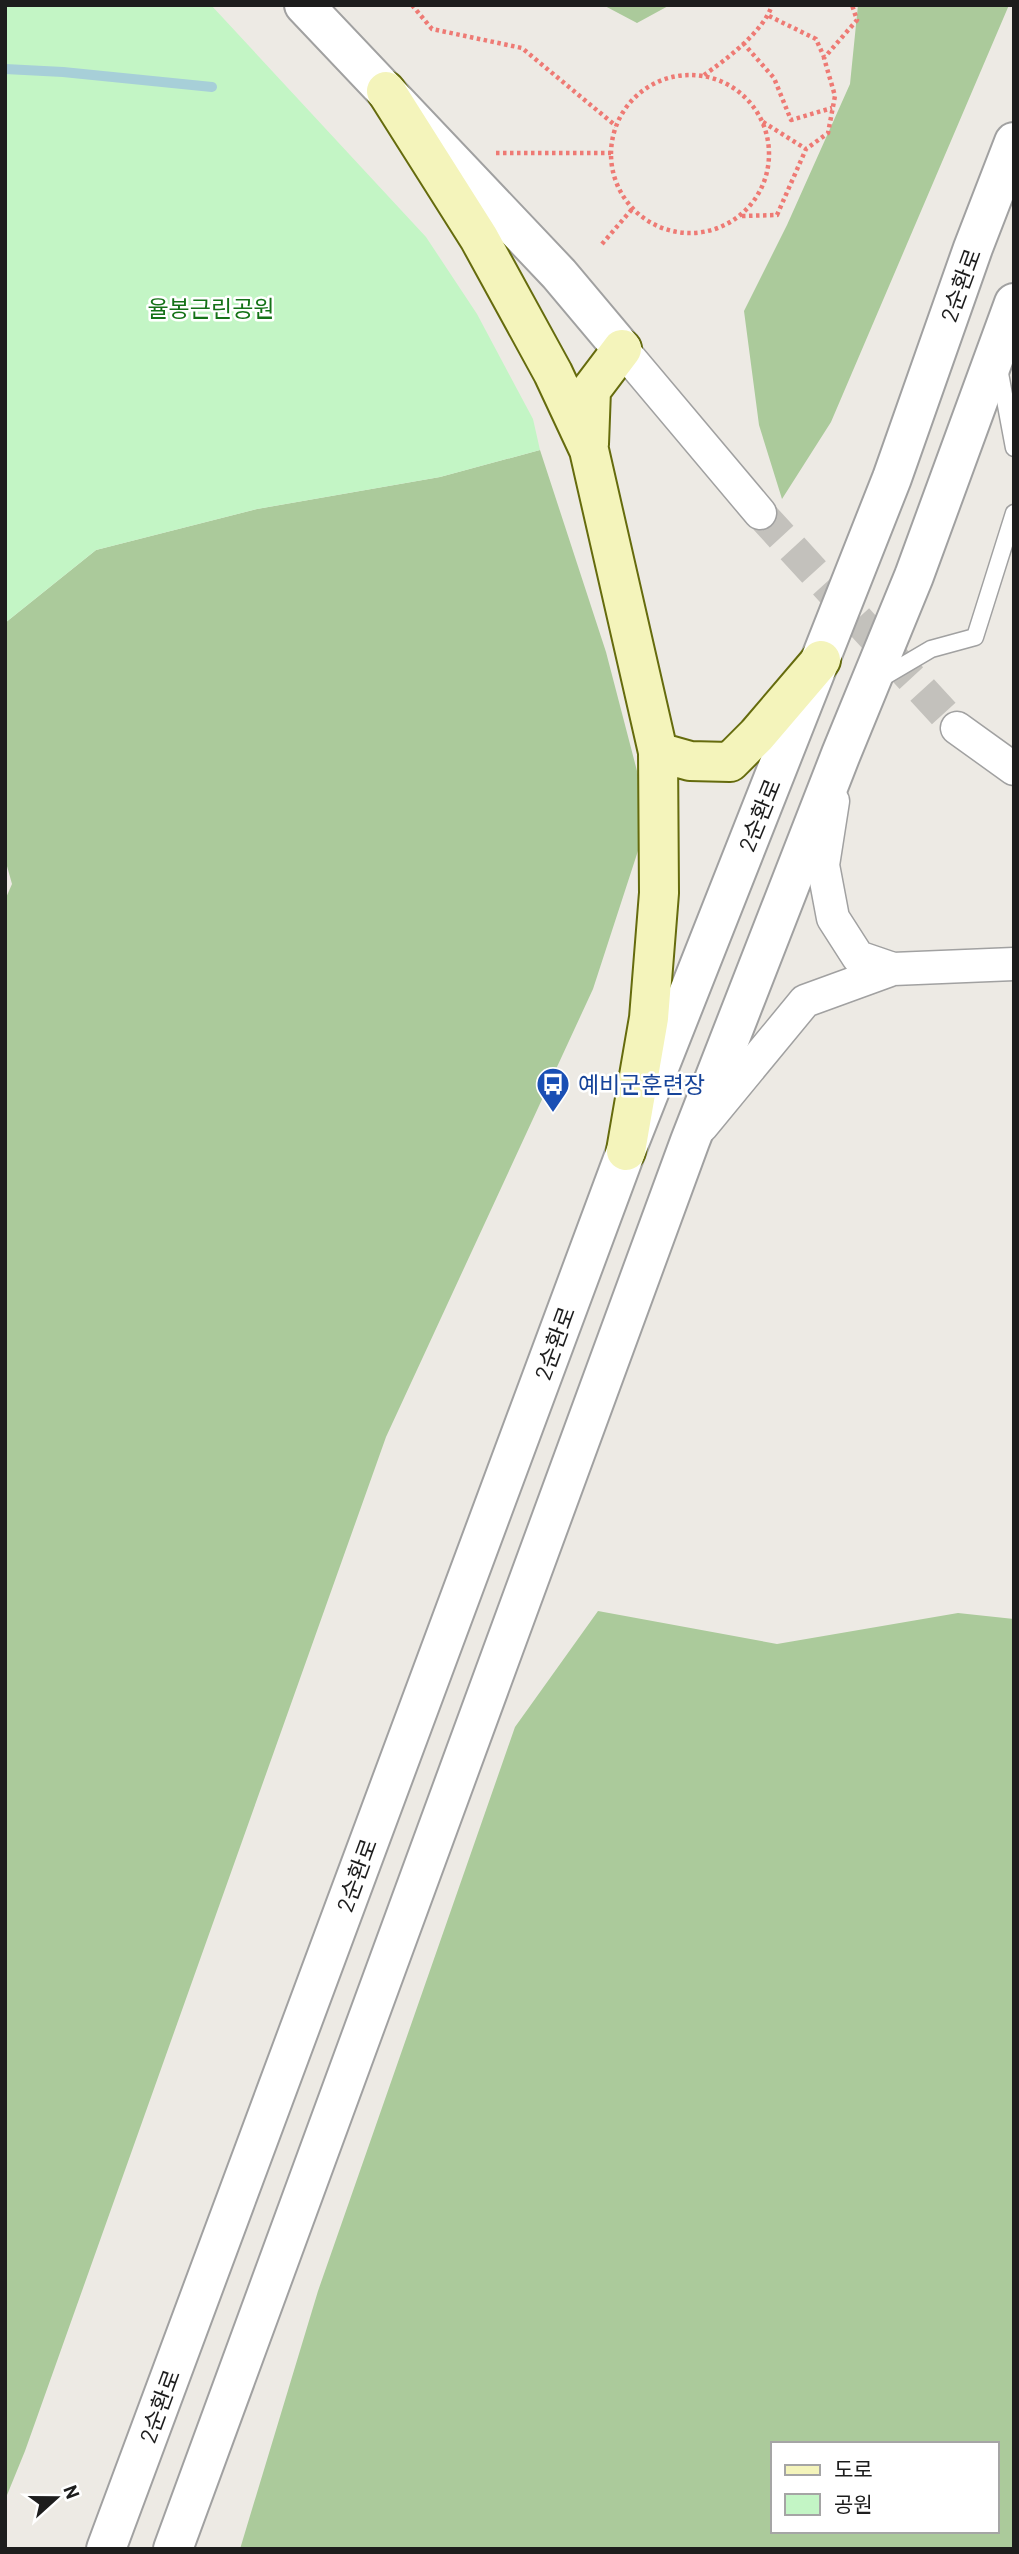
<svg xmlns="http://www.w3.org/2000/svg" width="1019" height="2554" font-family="Barlow,'Noto Sans KR',sans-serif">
  <rect width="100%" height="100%" fill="#edeae4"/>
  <!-- forest -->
  <path fill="#abca9b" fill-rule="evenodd" d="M603,5H670L637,23Z
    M858,5H1009L831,422L782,499L759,425L744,311L787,225L850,84Z
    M540,450L606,652L649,817L593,989L386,1437L25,2451L5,2500V900L12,884L5,859V623L96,550L257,509L440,477Z
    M598,1611L777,1644L958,1613L1014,1619V2549H240L318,2291L515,1727ZM772,2444H996V2531H772Z"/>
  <!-- park -->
  <path fill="#c3f5c5" d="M5,5H211L426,237L477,314L533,419L540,450L440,477L257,509L96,550L5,623Z"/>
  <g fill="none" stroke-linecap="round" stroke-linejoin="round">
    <!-- stream -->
    <path stroke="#a7cfd8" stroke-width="10" d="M5,69L63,72L212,87"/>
    <!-- minor-tunnel -->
    <path stroke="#c3c1bc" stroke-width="32" stroke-dasharray="32 16" stroke-linecap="butt" d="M760,513L957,728"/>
    <defs>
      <path id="service" d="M999,368L1014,448
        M880,679L931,649L975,637L1014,513"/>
      <path id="minor" d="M622,349L760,513
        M957,728L1014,769
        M833,801L823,865L833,918L858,957L893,969
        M702,1126L805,1001L893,969L1014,964"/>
      <path id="tertiary" d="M304,5L559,274L622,349
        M106,2549L626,1151L892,478L973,248L1014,142
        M173,2549L690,1141L841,754L914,576L1014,303"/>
      <path id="secondary" d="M386,91L479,238L553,373L589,450L658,752L659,893L649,1018L626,1151
        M589,444L591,390L622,349
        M658,752L690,761L730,762L757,735L821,660"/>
    </defs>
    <!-- service casing -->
    <use href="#service" stroke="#a1a1a1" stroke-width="19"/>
    <!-- minor casing -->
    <use href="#minor" stroke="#a1a1a1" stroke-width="35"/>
    <!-- tertiary casing -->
    <use href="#tertiary" stroke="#a1a1a1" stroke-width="42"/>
    <!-- secondary casing -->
    <use href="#secondary" stroke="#656b0d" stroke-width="42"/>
    <!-- path -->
    <path stroke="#ee7a74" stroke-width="4.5" stroke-dasharray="3.5 3.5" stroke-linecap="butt" d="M412,5L432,29L522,48L616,126
      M769,16L816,39L824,57
      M743,43L774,78L791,120L832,108
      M611 154a79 79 0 1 1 158 0a79 79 0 1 1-158 0Z
      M704,75C727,59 764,31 772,5
      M763,122L806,149
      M496,153H611
      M742,216L777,215L806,149L828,133L835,96L824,58L857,20L852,5
      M602,244L633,208"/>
    <!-- service -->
    <use href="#service" stroke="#fff" stroke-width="16"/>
    <!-- minor -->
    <use href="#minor" stroke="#fff" stroke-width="32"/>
    <!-- tertiary -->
    <use href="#tertiary" stroke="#fff" stroke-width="38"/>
    <!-- secondary -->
    <use href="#secondary" stroke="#f4f4bb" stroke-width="38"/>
  </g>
  <!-- icons -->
  <defs>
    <symbol id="bus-pin" viewBox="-11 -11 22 30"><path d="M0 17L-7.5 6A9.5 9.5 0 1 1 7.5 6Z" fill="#1a4fb4" stroke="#fff"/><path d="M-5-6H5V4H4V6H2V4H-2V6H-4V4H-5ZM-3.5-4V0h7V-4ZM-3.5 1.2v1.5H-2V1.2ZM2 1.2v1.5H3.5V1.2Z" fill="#fff"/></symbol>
  </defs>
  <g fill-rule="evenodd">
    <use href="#bus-pin" x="534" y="1065" width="38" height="52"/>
  </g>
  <g text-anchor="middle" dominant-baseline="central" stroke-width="5" stroke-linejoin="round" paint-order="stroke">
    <!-- street labels -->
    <g font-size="23" fill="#1d1d1d" stroke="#fff">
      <text transform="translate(960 285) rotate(-70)">2순환로</text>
      <text transform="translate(759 815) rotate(-68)">2순환로</text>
      <text transform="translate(554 1343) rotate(-70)">2순환로</text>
      <text transform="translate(356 1875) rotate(-70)">2순환로</text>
      <text transform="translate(159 2406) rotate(-70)">2순환로</text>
    </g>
    <!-- park labels -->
    <g font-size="23" fill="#147217" stroke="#fff">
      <text x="211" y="308">율봉근린공원</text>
    </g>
    <!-- transit labels -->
    <g font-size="23" fill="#164399" stroke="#fff" text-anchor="start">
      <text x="578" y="1084">예비군훈련장</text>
    </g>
  </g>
  <!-- border -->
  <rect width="1019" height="2554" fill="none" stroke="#1d1d1d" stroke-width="14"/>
  <!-- legend -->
  <rect x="771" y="2442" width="228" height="91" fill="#ffffff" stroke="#a5a5a5" stroke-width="2"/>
  <rect x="785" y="2465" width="35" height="10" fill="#f4f4bb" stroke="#a5a5a5" stroke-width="2"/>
  <text x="834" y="2477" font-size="21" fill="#1d1d1d">도로</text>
  <rect x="785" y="2494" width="35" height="21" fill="#c3f5c5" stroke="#a5a5a5" stroke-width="2"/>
  <text x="834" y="2512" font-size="21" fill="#1d1d1d">공원</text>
  <!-- north arrow -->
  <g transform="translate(56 2498) rotate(69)" stroke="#ffffff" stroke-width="5" paint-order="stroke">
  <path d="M0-5L12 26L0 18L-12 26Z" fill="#1d1d1d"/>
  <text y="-10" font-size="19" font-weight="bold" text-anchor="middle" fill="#1d1d1d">N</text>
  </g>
</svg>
